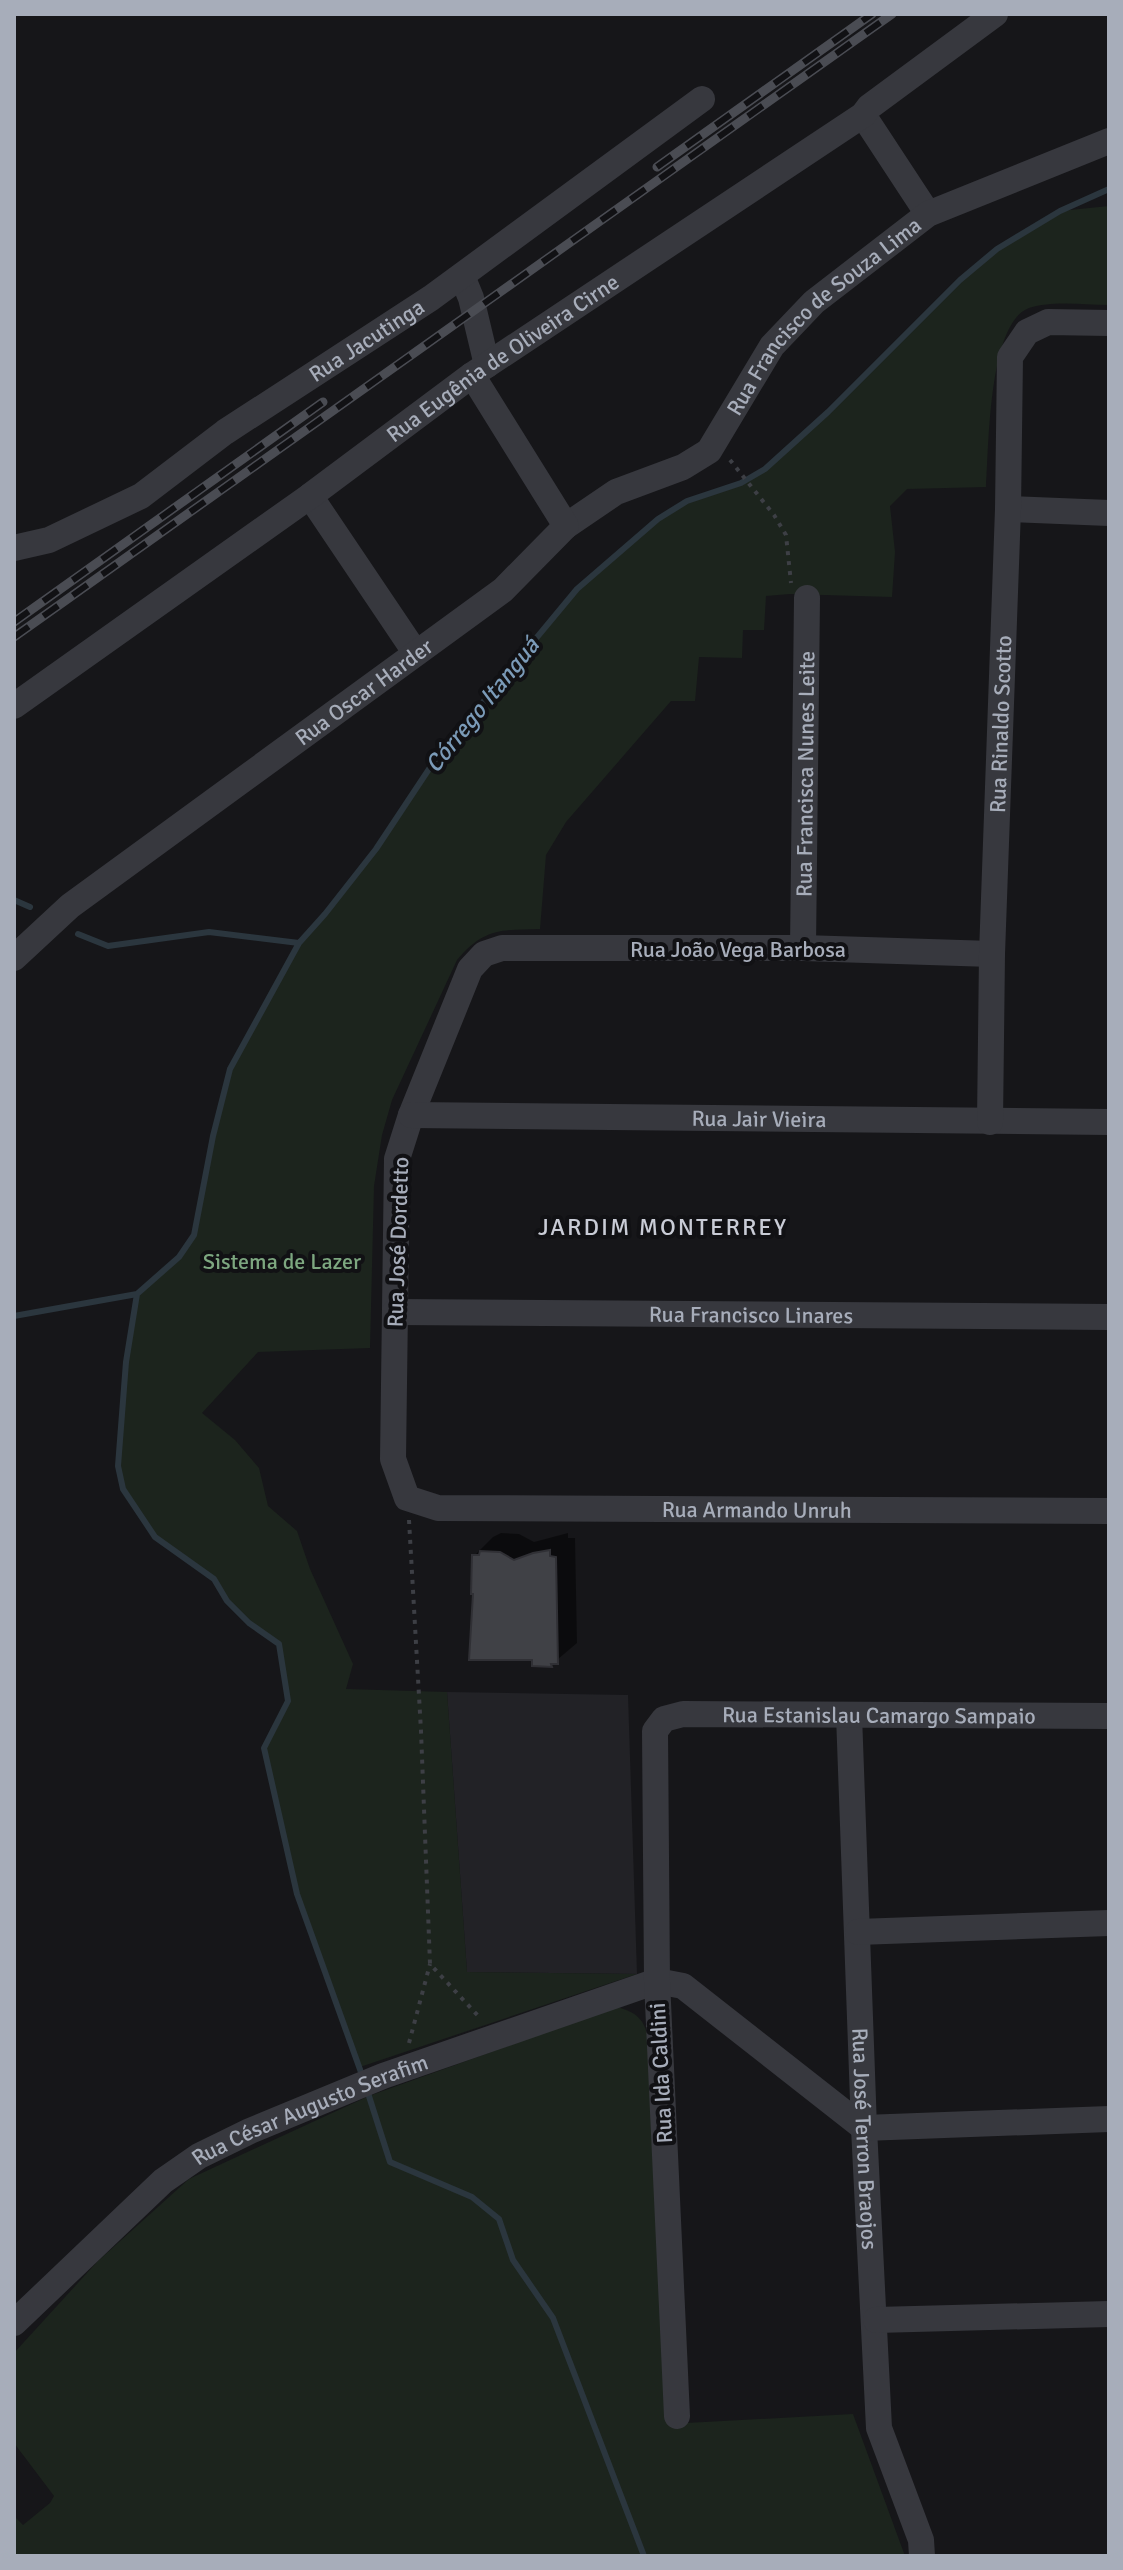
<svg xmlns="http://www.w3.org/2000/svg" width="1123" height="2570" font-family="Signika,sans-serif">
  <rect width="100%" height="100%" fill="#161619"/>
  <!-- built -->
  <path fill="#222226" d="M447,1692L628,1695L637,1974L467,1972Z"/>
  <!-- green -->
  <path fill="#1c241d" d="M1109,206V305C1084,305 1054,300 1029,308C988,323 989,448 986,487L907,489L890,506L895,552L892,597L790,594L766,596L764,630H743L742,658L699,657L695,701H671L566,822L546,855L540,929C501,930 484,928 457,960L392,1100L382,1135L374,1186L370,1348L258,1352L202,1413L235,1440L259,1468L268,1506L297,1531L310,1569L353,1664L346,1689L447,1692L467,1972L637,1974L360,2067L297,1894L264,1748L288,1701L279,1644L249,1623L227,1601L214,1579L155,1537L123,1489L118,1464L126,1362L137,1294L179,1257L194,1235L213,1136L230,1069L299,943L325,914L376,849L435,760L577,589L658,519L687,501L741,483L765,469L828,412L960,280L997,249L1060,211Z
    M616,2007C637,2012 644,2019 649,2040L668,2424L853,2414L905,2556H14V2516L23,2525L50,2503L54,2496L14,2443V2353L98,2261L189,2179L369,2096Z"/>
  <!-- shadow -->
  <path fill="#0007" d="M501,1533L519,1534L534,1542L568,1533V1538H575L577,1643L551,1665L534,1658L474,1556L493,1537Z"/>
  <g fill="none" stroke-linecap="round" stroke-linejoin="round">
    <!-- stream -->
    <path stroke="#2b363e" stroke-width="6" d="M14,900L30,907
      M78,934L108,946L209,932L299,943
      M137,1294L126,1362L118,1466L123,1489L155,1537L214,1579L227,1601L249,1623L279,1644L288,1701L264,1748L297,1894L362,2075
      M14,1316L137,1294L179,1257L194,1235L213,1136L230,1069L299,943L325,914L376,849L435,760L577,589L658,519L687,501L741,483L765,469L828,412L960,280L997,249L1060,211L1109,189
      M367,2090L390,2162L472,2197L499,2219L513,2260L553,2318L644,2556"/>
  </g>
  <!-- building -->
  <path fill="#404146" stroke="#303035" stroke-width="2" d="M550,1550V1556L556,1557L558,1664H551L552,1667L532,1666V1660H469L473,1594H471L472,1555H479L480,1551L500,1552L514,1560L533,1553Z"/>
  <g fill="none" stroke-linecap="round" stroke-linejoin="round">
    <!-- path -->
    <path stroke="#3d3f45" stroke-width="4" stroke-dasharray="4 6" stroke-linecap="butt" d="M730,460L774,515L786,535L791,583
      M409,1520L421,1731L430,1964L481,2019
      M409,2043L430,1964"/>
    <!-- minor -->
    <g stroke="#37383e" stroke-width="26">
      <path d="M863,115L928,214"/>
      <path d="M462,276L471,298L487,365"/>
      <path d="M310,496L415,652"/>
      <path d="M1008,509L1109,513"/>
      <path id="s1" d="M566,526L616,492L683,467L709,451L772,346L814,302L928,214L1109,141"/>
      <path id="s2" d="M14,548L49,540L141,496L225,432L431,298L702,99"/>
      <path id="s3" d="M14,706L310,496L472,375L863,115L869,107L995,14"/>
      <path id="s4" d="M803,948L807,598"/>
      <path id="s5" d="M992,954L803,948H502L484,954L470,969L411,1115L397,1159L393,1459L407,1498L438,1508L1109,1511"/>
      <path id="s6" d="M14,958L70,906L503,590L566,526L472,375"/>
      <path id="s7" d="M411,1115L1109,1122"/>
      <path id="s8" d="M990,1122L992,954L1008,509L1010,357L1027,332L1048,322L1109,323"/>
      <path id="s9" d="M395,1312L1109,1317"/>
      <path id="s10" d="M849,1715L864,2128L879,2428L921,2540L922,2556"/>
      <path d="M858,1932L1109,1923"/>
      <path d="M876,2320L1109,2314"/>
      <path id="s11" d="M14,2323L163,2181L199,2156L250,2131L383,2076L657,1981L683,1986L864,2128L1109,2119"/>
      <path id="s12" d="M677,2416L657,1981L655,1731L664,1719L683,1714L1109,1716"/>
    </g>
    <defs>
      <path id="rail" d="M657,167L872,14
        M14,622L323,402
        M14,637L892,14"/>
    </defs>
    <!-- rail casing -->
    <use href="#rail" stroke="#4a4c53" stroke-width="9"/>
    <!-- rail -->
    <use href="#rail" stroke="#111114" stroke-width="6" stroke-dasharray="18" stroke-linecap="butt"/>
  </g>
  <g text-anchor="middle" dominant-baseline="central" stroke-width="8" stroke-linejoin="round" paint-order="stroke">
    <!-- street labels -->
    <g font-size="22" fill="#a7adba" stroke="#111114">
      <text stroke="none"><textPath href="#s1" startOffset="342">Rua Francisco de Souza Lima</textPath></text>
      <text stroke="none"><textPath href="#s2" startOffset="412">Rua Jacutinga</textPath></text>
      <text stroke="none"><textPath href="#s3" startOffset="600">Rua Eugênia de Oliveira Cirne</textPath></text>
      <text stroke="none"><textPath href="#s6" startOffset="440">Rua Oscar Harder</textPath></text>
      <text stroke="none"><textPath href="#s8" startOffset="398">Rua Rinaldo Scotto</textPath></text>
      <text stroke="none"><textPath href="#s4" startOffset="174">Rua Francisca Nunes Leite</textPath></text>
      <text x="738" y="949">Rua João Vega Barbosa</text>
      <text stroke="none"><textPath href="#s7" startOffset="348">Rua Jair Vieira</textPath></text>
      <text transform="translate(398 1242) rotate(-88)">Rua José Dordetto</text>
      <text stroke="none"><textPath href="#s9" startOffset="356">Rua Francisco Linares</textPath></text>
      <text stroke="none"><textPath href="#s5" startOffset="1426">Rua Armando Unruh</textPath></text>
      <text stroke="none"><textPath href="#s12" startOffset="916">Rua Estanislau Camargo Sampaio</textPath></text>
      <text transform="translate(661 2073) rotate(-93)">Rua Ida Caldini</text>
      <text stroke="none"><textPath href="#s11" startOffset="370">Rua César Augusto Serafim</textPath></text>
      <text stroke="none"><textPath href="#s10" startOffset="424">Rua José Terron Braojos</textPath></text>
    </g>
    <!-- park labels -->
    <g font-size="22" fill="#7da780" stroke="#111114">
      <text x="282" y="1261">Sistema de Lazer</text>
    </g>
    <!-- water labels -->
    <g font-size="24" font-style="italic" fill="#7b9bb8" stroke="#111114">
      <text transform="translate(482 705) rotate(-51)">Córrego Itanguá</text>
    </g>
    <!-- neighbourhood labels -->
    <g font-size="24" letter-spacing="2" fill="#c9ccd6" stroke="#111114">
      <text x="663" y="1227">JARDIM MONTERREY</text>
    </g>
  </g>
  <!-- border -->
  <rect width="1123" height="2570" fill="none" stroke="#a7adba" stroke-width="32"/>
</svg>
